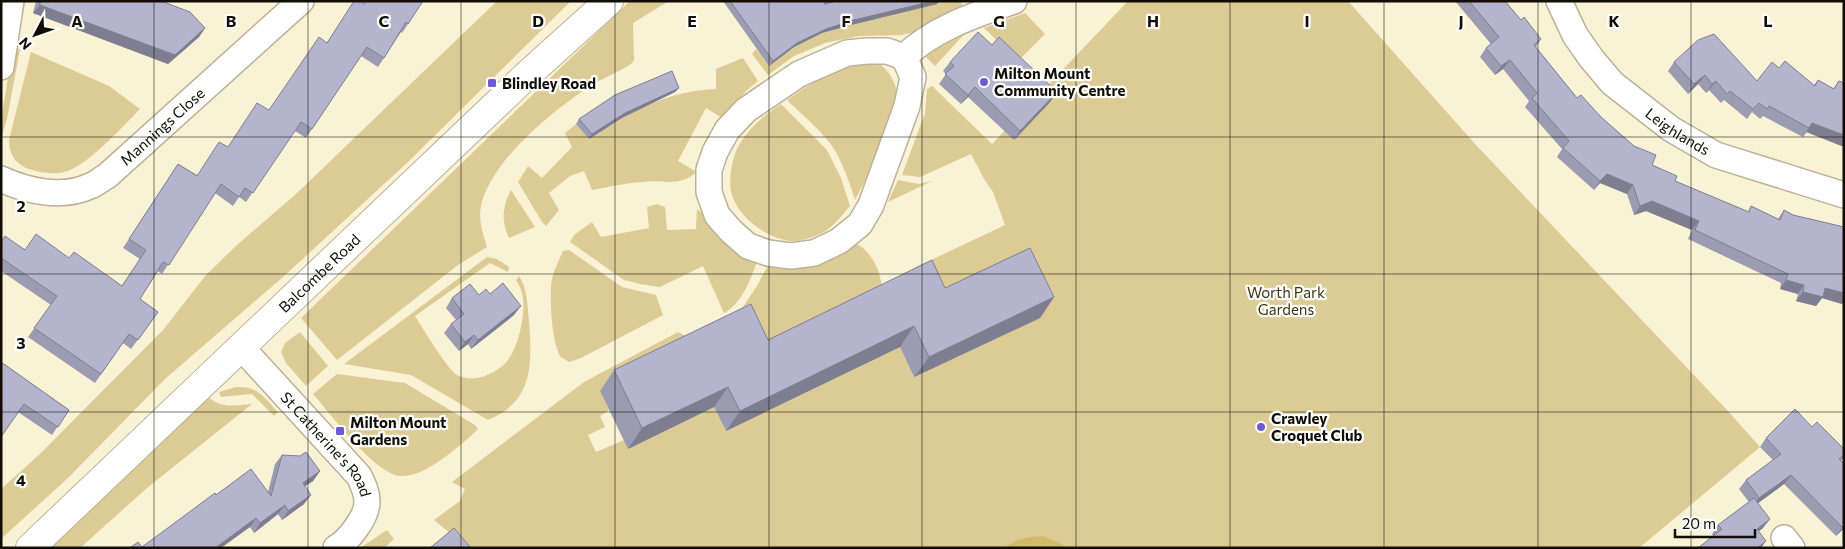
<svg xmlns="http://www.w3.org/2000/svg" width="1845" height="549" font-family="Commissioner,sans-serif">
  <rect width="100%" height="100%" fill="#faf2d5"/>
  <!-- green -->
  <path fill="#dccb95" d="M497,1H571L408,162L283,277L165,379L69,477L1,539V489L40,454L163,330L206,275L237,245L296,194Z
    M630,1H669L633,23L634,60L631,64C620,71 608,76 597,82C558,106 491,159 481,206C478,219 483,234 487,247L458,265L337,360L301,318Z
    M936,1H961L963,7L918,31L902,35L859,36L825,43L794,56L768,75L752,54L756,49L769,65L794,47L822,33Z
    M1128,1H1348L1476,145L1727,410L1760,447L1639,548H468L434,520L460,501L465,489L452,482L584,382L678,332L686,336L600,391L609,410L600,416L605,427L588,435L596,452L624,440L628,449L714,407L726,431L900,347L914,377L931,309L912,269L1005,225L993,192L984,179L971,154L920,177L902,175L925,113L927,89L932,86L992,144Z
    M1025,13L1045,34L1018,61L984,28Z
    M970,28L935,66L922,53Z
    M13,46L20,49L7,119L1,138V121Z
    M31,52L109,86L140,109C123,126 87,167 64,172C52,175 37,172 26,168C14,162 9,153 9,140Z
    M743,58L758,81L746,91L724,119L706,108L678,161L697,172C678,188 664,179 642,182C625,183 608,187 592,190L584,171L570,176L549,193L559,210L546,226L542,222L518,182L528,166L542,178L572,147L565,133L576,124L589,139C620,119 652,99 689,92C698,90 707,90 716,89V69Z
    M873,59C884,66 893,75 896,89C901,119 869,173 855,200C850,184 844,167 836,152C824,132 803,116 787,100L826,73L843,64Z
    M781,104L827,150L841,178L850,206C842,215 832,229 820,234C811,238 800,242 790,241C765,238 737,216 731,192C729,180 731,165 735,154C742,134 764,115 781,104Z
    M898,180L919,184L932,181L888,202Z
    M511,190L535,227L509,238C501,221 502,207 511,190Z
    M657,204L665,207L667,230L696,229L697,209L758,259C751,278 743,303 724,313L703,266L660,287L640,284L624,280L570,242L574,235L592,222L601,237L649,228L647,207Z
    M857,244C872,252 882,274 882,290L754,361L734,320L757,286L770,261C793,265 811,270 833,258C842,253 847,246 857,244Z
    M569,250L622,287L656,295L663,315L581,358L569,362C569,362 563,358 562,358C552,348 550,303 551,288C551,276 558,262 563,251Z
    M487,257L497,259L509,267L508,272L490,263L415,316C422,327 448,370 457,375C466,380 478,379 487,375C494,372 503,367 508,360C519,346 528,307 521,290C520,287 518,283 516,280L519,276C528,289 527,306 529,321C532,364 534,401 488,420L411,375L344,364Z
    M300,332L328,366L306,386L286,363L281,352L285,343Z
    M337,374L405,383L475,425L478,429C469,438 459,446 449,454C435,464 420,476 401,476C375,475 331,414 313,394Z
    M236,387C258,386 264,397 278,412L274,416L252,394L221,397L219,392Z
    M209,398C224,409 236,405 252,404L147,488L80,548H48L160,442Z
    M387,530L394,539L384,548H360Z"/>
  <!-- water -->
  <path fill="#d3ba69" d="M1043,536L1058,542L1067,548H1005C1016,538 1028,537 1043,536Z"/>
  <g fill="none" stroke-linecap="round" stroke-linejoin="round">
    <defs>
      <g id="minor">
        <path id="s1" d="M1559,1L1575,35L1591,58L1612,83L1671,129L1716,155L1844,195"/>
        <path d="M867,51H887L904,57L913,77L907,106L871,205L860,224L839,241L814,253L791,256L768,253L748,246L731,231L717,215L709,192V170L715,152L727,130L746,110L799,74L847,53Z"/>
        <path d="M904,57C934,28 975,15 1014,1"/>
        <path d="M1,67L11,1"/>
        <path id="s2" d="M1,179C27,191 62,199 90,186C96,184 101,179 107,176L301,1"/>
        <path id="s3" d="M241,347L359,476C363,484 367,492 367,502C367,517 349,540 336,548"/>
        <path d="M1784,538L1792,548"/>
      </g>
      <g id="secondary">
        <path id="s4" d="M30,548L526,76L609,1"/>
      </g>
    </defs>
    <!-- minor casing -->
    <use href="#minor" stroke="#bbb298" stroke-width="28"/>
    <!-- secondary casing -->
    <use href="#secondary" stroke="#bbb298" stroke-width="30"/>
    <!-- minor -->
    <use href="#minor" stroke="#fff" stroke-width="25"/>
    <!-- secondary -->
    <use href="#secondary" stroke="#fff" stroke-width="28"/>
  </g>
  <!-- wall -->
  <path fill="#9b9bb1" d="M36,1H161L205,28L199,37L168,64L33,13Z
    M423,1L402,33L401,32L378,67L361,56L306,138L295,131L246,202L239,197L233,206L215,193L162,274L158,271L140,299L158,312L131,349L123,343L95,383L28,337L51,305L1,271V242L25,249L69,258L122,286L140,259L123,248L178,164L197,175L269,110L326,43L363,3Z
    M723,1H832L829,3L937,4L851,25L822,33L794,47L769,66Z
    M1455,1H1505L1521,20L1541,39L1536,47L1577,98L1601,117L1652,165L1675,181L1748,212L1751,206L1778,219L1784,210L1793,215L1844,227V301L1842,304L1822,298L1816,306L1796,301L1798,294L1780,289L1781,283L1688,239L1692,230L1646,211L1634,215L1627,194L1600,183L1594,190L1557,157L1562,149L1525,107L1529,101L1503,69L1495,75L1480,57L1486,48L1491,44Z
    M950,62L1051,101L1014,140L968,97L961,104L939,84L946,74L943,71Z
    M1674,62L1757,81L1779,68L1814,85L1818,80L1833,89L1839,81L1844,83L1803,137L1763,116L1760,119L1752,112L1747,119L1724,100L1721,103L1709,90L1706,93L1698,84L1688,94L1668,71Z
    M679,88L675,92L622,118L589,139L576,124L579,119Z
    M945,288L1054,297L1040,318L914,377L900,347L726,431L714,407L628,449L600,391L614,370L768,340Z
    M490,294L514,315L471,349L468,344L459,351L444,333L451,324L456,320L446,308L452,298Z
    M1,362L69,410L52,435L18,412Z
    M1812,427L1844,449V456L1841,461L1844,464V532L1842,530L1836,536L1784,484L1758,503L1763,528L1759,531L1713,536L1712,534L1718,525L1749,502L1739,489L1746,480L1773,460L1760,447L1766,438Z
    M282,455L320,471L313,481L305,486L304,504L282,520L278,514L254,533L250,527L142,547L216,495L268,492L275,464Z"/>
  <!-- shaded-wall -->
  <path fill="#7e7e90" d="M933,1H939L937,4L851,25L822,33L794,47L769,66L773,61L797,43L826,29L854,20Z
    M40,5L205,28L199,37L168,64L33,13Z
    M1510,60L1503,69L1495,75L1501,66Z
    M1705,75L1698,84L1688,94L1694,84Z
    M1716,81L1709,90L1706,93L1712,84Z
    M975,87L968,97L961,104L968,95Z
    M679,88L675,92L622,118L589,139L592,134L625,113Z
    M1057,92L1051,101L1014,140L1020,131Z
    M1812,123L1844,135V147L1806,132Z
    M1607,174L1633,185L1627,194L1600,183L1594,190L1600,181Z
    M1652,201L1699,221L1692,230L1646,211L1634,215L1640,206Z
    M1786,280L1804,285L1798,294L1780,289Z
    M1825,288L1844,293V301L1842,304L1822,298L1816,306L1796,301L1803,292Z
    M1054,297L1040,318L914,377L929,357Z
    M521,306L514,315L471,349L478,340Z
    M914,326L900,347L726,431L740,411Z
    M474,335L468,344L459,351L465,342Z
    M728,387L714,407L628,449L642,428Z
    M320,471L313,481L296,492L303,483Z
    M1791,475L1784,484L1753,507L1759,498Z
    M311,495L304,504L282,520L288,511Z
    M285,505L278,514L254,533L260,523Z
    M256,518L250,527L221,548H215Z
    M1770,519L1763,528L1750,538L1757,529Z
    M1844,525V527L1842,530L1836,536Z
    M1766,541L1761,548H1757Z"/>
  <!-- building -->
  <path fill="#b4b4ce" stroke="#7e7e90" d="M40,1H161L190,12L205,28L175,55L40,5Z
    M354,1H360L364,4L365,1H423L408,24L406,22L384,58L367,47L312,129L301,122L253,193L245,188L239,197L221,184L169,265L163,262L140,299L158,312L138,340L129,334L101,374L34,328L57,296L1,258V242L5,236L25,250L36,234L69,258L74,252L122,286L146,250L129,239L178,164L197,176L219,142L228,147L257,103L269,110L319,37L327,43Z
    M730,1H828L824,4L837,1H933L854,20L826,29L797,43L773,61Z
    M1469,1H1505L1521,20L1524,17L1541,39L1534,45L1577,98L1581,95L1601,117L1634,146L1656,155L1652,165L1677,176L1675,181L1749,212L1751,206L1780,220L1784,210L1793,215L1844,227V293L1825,288L1823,297L1803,292L1804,285L1786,280L1788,274L1695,230L1699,221L1652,201L1640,206L1633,185L1607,174L1600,181L1563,148L1569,141L1532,98L1537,93L1510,60L1501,66L1486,48L1499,37Z
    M978,32L992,45L999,37L1057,92L1020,131L975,87L968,95L945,74L954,66L950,62Z
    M1714,34L1757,81L1772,62L1779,68L1785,61L1815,86L1818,80L1834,89L1839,81L1844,83V135L1812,123L1809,128L1769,106L1767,109L1759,103L1753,109L1730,91L1727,94L1716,81L1712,84L1705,75L1694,84L1674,62L1698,40Z
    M672,71L679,88L625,113L592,134L579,119L615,95Z
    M1030,248L1054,297L929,357L914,326L740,411L728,387L642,428L614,370L751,304L768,340L932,260L945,288Z
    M503,283L521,306L478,340L474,335L465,342L451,324L464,314L452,298L470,284L479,295L486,289L490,294Z
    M1,362L69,410L58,427L24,404L1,437Z
    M1795,409L1812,427L1817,422L1844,449V455L1839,459L1844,464V525L1842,527L1791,475L1759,498L1746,480L1781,454L1766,438Z
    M306,452L320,471L303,483L311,495L288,511L285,505L260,523L256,518L215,548H130L138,542L142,547L215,493L216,495L251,469L271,496L282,455L300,456Z
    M1754,498L1770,519L1757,529L1766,541L1757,548H1698L1722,529L1718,525Z
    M454,528L471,548H430Z"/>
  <!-- grid -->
  <path fill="none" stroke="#110e05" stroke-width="1" stroke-opacity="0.55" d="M154,1V548M308,1V548M461,1V548M615,1V548M769,1V548M922,1V548M1076,1V548M1230,1V548M1384,1V548M1538,1V548M1691,1V548M1,137H1844M1,274H1844M1,412H1844"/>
  <!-- markers -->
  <g fill="#6c59d3" stroke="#fff" stroke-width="2">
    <circle cx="984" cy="82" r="5"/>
    <rect x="487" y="78" width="10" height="10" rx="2.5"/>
    <circle cx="1261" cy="427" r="5"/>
    <rect x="335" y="426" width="10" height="10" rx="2.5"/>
  </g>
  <g text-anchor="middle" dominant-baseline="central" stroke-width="4.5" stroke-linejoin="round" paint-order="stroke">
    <!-- poi labels -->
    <g font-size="15" font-weight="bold" fill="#110e05" stroke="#fff" text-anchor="start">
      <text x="994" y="73">Milton Mount<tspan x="994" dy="17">Community Centre</tspan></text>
      <text x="502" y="83">Blindley Road</text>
      <text x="1271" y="418">Crawley<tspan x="1271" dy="17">Croquet Club</tspan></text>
      <text x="350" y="422">Milton Mount<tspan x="350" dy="17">Gardens</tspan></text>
    </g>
    <!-- street labels -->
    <g font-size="15" fill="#110e05" stroke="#fff">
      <text stroke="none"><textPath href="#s2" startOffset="186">Mannings Close</textPath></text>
      <text stroke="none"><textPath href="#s1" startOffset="180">Leighlands</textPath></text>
      <text stroke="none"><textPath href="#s4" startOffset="399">Balcombe Road</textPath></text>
      <text stroke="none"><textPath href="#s3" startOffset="130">St Catherine's Road</textPath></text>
    </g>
    <!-- park labels -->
    <g font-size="15" fill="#3f3511" stroke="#fff">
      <text x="1286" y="292">Worth Park<tspan x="1286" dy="17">Gardens</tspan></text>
    </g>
  </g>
  <g font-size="16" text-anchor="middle" font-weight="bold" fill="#110e05" stroke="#fff" stroke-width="4.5" stroke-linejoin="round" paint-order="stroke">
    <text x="77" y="27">A</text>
    <text x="231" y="27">B</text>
    <text x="384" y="27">C</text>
    <text x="538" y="27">D</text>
    <text x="692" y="27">E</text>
    <text x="846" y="27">F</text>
    <text x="999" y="27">G</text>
    <text x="1153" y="27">H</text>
    <text x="1307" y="27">I</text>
    <text x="1461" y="27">J</text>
    <text x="1614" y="27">K</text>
    <text x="1768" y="27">L</text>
    <text x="21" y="212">2</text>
    <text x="21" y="349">3</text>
    <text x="21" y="486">4</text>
  </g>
  <!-- border -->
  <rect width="1845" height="549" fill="none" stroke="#110e05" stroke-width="5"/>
  <!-- north arrow -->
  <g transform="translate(35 35) rotate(229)" stroke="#ffffff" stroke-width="4" paint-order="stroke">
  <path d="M0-4L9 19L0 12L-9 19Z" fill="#110e05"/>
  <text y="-8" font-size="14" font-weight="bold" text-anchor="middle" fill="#110e05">N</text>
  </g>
  <!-- scale -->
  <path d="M1675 529v8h80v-8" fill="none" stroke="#110e05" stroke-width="2.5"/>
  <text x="1682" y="529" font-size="15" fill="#110e05" stroke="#ffffff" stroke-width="4" paint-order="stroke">20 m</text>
</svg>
